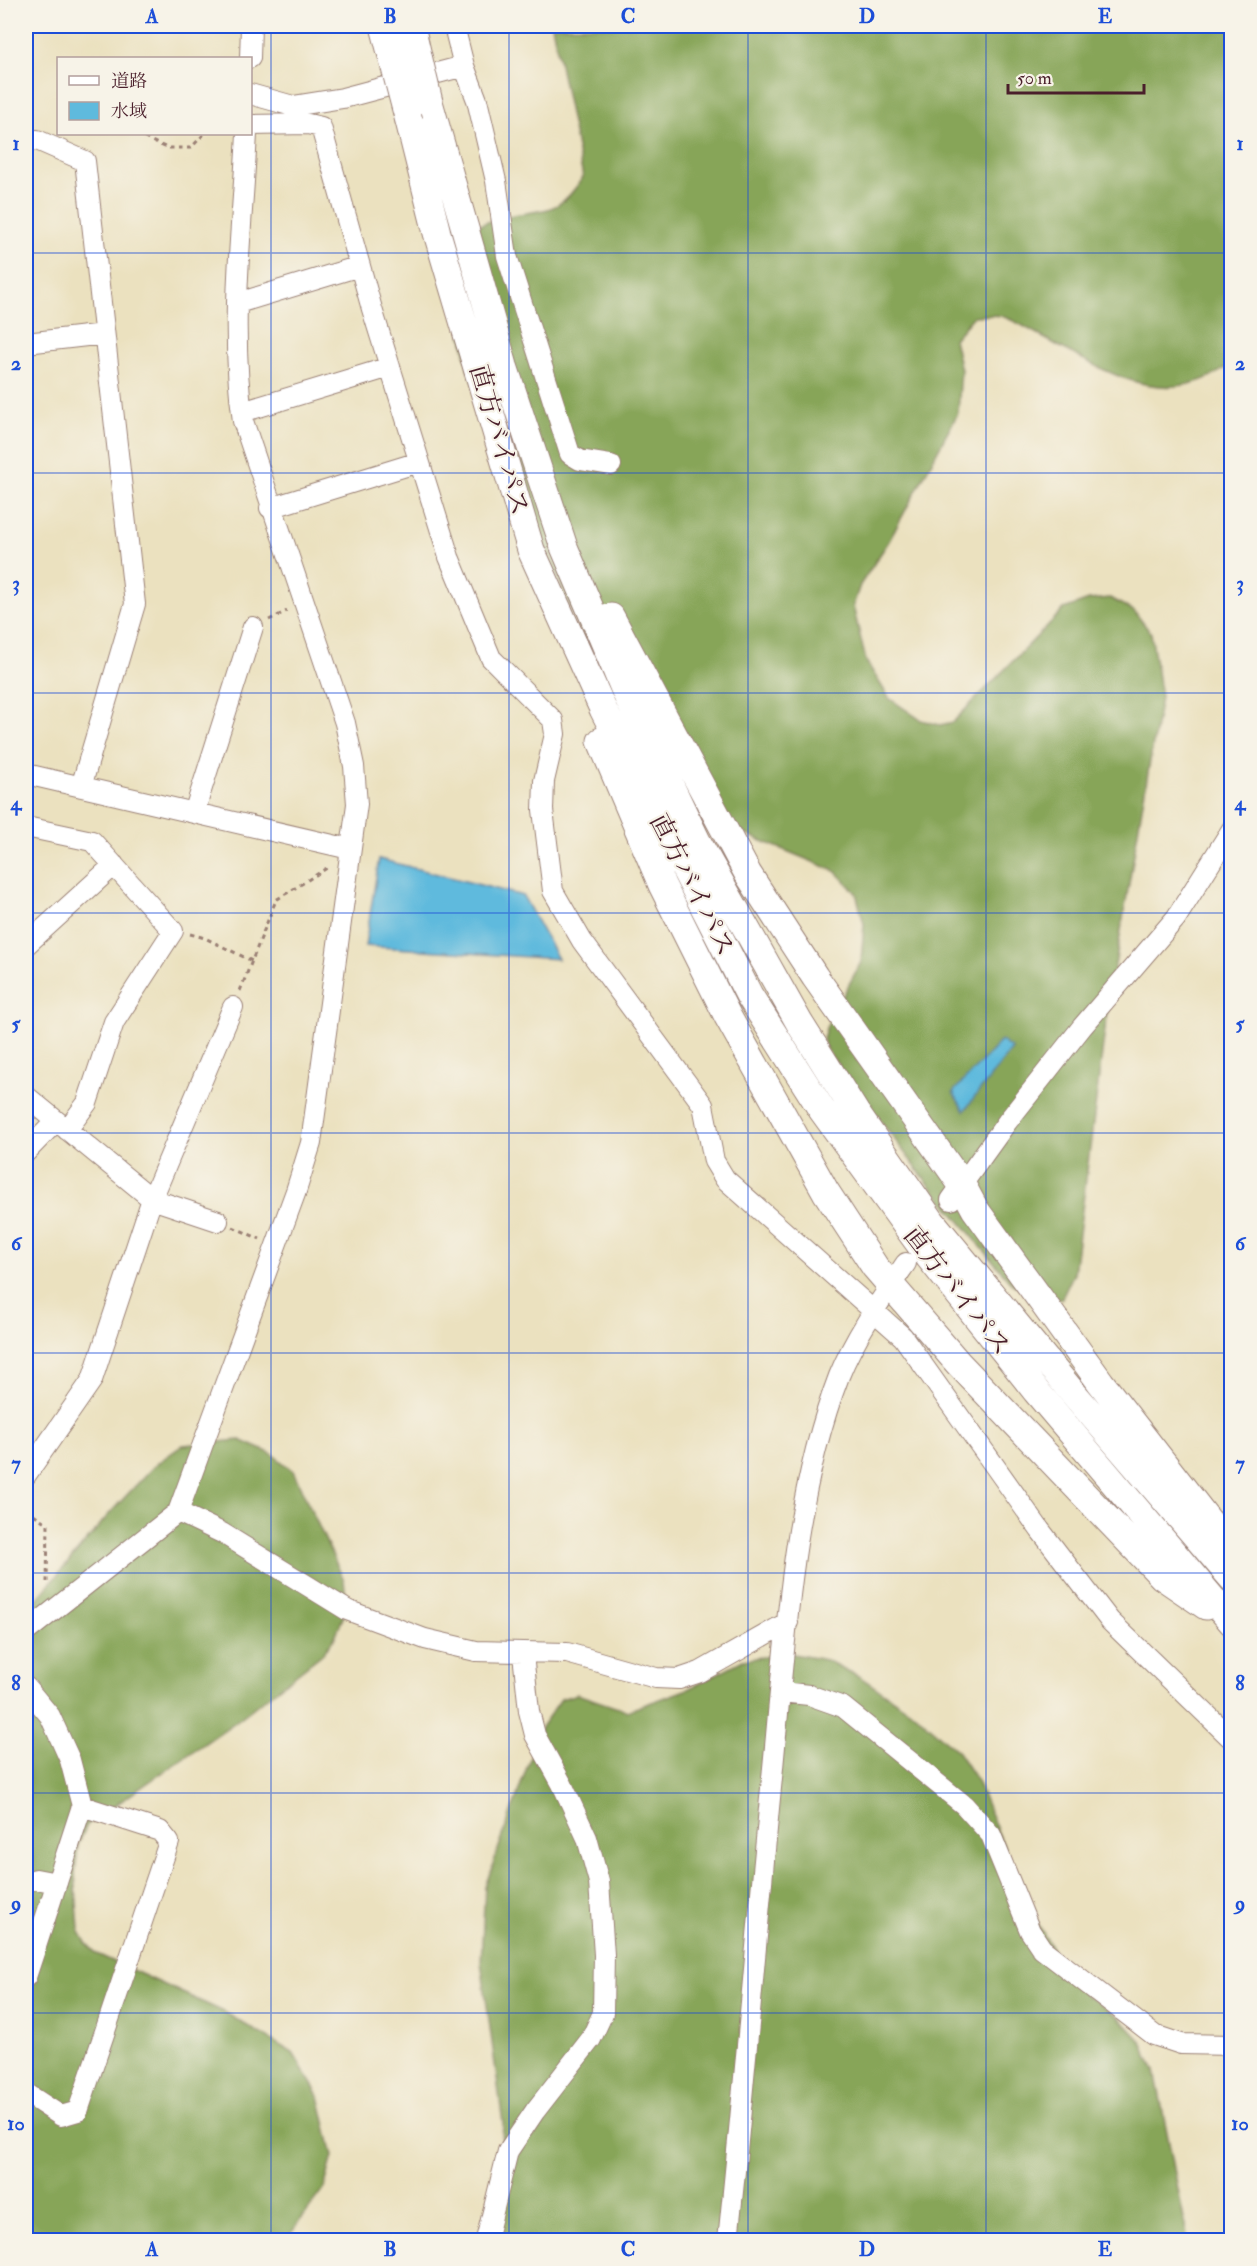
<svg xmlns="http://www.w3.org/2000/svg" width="1257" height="2266" font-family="'IM FELL Double Pica','Noto Serif JP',serif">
  <rect width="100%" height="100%" fill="#f7f3e8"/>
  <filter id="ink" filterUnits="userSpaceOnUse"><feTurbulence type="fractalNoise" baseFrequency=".0167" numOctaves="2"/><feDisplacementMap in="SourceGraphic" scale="12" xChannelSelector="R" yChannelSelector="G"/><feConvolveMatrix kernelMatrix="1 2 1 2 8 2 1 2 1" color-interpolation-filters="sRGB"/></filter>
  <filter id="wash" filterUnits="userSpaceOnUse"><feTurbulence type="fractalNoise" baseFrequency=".008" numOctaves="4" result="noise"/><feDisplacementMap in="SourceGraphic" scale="24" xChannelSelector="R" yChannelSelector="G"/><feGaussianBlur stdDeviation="1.35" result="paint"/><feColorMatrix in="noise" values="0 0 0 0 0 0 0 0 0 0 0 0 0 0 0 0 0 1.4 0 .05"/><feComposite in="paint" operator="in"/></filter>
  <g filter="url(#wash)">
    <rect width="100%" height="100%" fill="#ebe1bf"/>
    <!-- forest -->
    <path fill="#87a558" stroke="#686242" stroke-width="1.5" d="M552,26H1231V364C1165,414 1104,370 1042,337C1030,330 1015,320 1001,316C993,314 982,316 974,316L954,339L961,370L958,413L889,541L860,585L853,606L866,661L889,698L921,720L940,725L953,722L1064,609L1089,600L1110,598L1134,611L1151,633L1161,697L1108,1006L1074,1273L1062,1298L1053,1301L1012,1284L927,1182L825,1048L823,1038L827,1025L861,962L864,924L856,893L835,871L745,834L713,824L689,810L617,716L468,370L445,240C463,231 481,223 501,218C542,207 557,219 583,177Z
      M240,1440L272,1454L293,1471L344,1580L347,1608L334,1639L321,1655L234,1723L87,1825L78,1845L75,1874L79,1930L87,1944L97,1954L224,2012L293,2053L319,2096L333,2156L324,2189L286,2240H26V1612L110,1513L156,1464L183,1445Z
      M788,1653L826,1660L860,1677L918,1716L958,1752L977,1781L1029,1908L1060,1962L1087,1996L1118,2016L1142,2042L1155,2071L1188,2240H497L503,2123L481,1962L485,1887L541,1727L561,1699L577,1694L627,1711L688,1689L743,1660Z"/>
    <!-- water -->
    <path fill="#5fbadd" stroke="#546c84" stroke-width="1.5" d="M379,859L523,896L558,959L365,946Z
      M1001,1041L1012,1049L964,1111L953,1092Z"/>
  </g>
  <g filter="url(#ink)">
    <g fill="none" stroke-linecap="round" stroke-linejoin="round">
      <defs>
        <path id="minor" d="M454,26L464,66L477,100L496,181L507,256L570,454L580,460L611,465
          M250,58L251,26
          M250,94L293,106L343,98L464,66
          M250,125L308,124L321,127L372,309L449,557L491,658L553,720L555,734L544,781L543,810L553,891L582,941L703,1105L714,1161L725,1179L903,1337L1040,1530L1110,1621L1232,1739
          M26,141L37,140L85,161L135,604L81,787
          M238,303L360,266
          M26,343L104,334
          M242,412L390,367
          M270,508L419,462
          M26,774L350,849
          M194,813L253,627
          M26,827L92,841L173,931L114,1022L87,1103L67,1130
          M26,945L114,865
          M26,1096L152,1199L218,1221
          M26,1152L56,1121
          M951,1200L1007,1122L1082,1027L1176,918L1232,829
          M26,1475L92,1380L152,1199L233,1007
          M178,1512L222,1533L347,1610L425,1639L476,1651L567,1653L656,1678L679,1679L700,1672L788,1622
          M26,1632L178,1512L296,1191L311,1143L357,804L354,766L345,723L243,421C229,326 242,229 247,134
          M26,1687L50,1716L70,1760L82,1806L26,1977
          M781,1692L809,1695L843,1707L964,1805L991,1835L1030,1931L1042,1949L1154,2035L1181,2044L1232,2045
          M26,1882L36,1879L57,1883
          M26,2093L61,2116L78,2111L169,1842L160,1831L82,1806
          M486,2240L508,2151L535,2111L591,2039L603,2013L604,1955L599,1882L587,1838L562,1784L535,1735L529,1711L523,1654
          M728,2240C744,2090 756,1939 771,1788C785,1652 790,1504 839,1376C855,1336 882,1298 906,1263"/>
        <path id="highway" d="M429,102L504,366L564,547L628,698L697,841L800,1024L856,1113L932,1222L1068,1387L1232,1578
          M409,121L437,233L531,550L603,709L749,995L822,1110L929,1257L1036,1391L1232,1622
          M611,617L748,874L815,977L962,1185L975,1209L1101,1383L1217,1532L1232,1560
          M601,741L662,885L728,1017L826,1192L875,1267L958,1363L1162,1576L1206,1606"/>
      </defs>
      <!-- minor casing -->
      <use href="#minor" stroke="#9a8075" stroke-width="22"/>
      <!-- highway casing -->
      <use href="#highway" stroke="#9a8075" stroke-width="29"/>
      <!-- path -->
      <path stroke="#9a8075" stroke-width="3" stroke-dasharray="4.5 4.5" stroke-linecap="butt" d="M136,134L167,148H191L204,134
        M269,620L287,611
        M190,934L205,938L252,961
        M240,991L276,900L330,866
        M233,1227L260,1239
        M26,1509L48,1524L47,1582"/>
      <!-- minor -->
      <use href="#minor" stroke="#fff" stroke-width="20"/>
      <!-- highway -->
      <use href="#highway" stroke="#fff" stroke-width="27"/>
      <defs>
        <path id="highway-bridge" d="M384,26L409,121
          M411,26L429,102"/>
      </defs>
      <!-- highway-bridge casing -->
      <use href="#highway-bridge" stroke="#9a8075" stroke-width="29" stroke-linecap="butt"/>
      <!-- highway-bridge -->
      <use href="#highway-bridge" stroke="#fff" stroke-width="27"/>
    </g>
  </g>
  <!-- grid -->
  <path fill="none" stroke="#1d4ed8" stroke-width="1.5" stroke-opacity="0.55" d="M271,26V2240M509,26V2240M748,26V2240M986,26V2240M26,253H1232M26,473H1232M26,693H1232M26,913H1232M26,1133H1232M26,1353H1232M26,1573H1232M26,1793H1232M26,2013H1232"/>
  <g text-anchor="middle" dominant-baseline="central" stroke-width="4.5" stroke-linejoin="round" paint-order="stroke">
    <!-- street labels -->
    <g font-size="26" fill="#4a1f2b" stroke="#f7f3e8">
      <text transform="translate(499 440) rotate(74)">直方バイパス</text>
      <text transform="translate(692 885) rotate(63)">直方バイパス</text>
      <text transform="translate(957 1291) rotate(52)">直方バイパス</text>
    </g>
  </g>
  <!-- margin -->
  <rect width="1257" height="2266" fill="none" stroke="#f7f3e8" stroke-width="66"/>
  <!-- legend -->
  <rect x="57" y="57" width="195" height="78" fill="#f7f3e8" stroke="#b29e9c" stroke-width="1.5"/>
  <rect x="69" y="76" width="30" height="9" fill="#ffffff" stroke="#b29e9c" stroke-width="1.5"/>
  <text x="111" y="87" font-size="18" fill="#4a1f2b">道路</text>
  <rect x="69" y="102" width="30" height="18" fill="#5fbadd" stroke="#b29e9c" stroke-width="1.5"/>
  <text x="111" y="117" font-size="18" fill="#4a1f2b">水域</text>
  <!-- scale -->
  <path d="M1008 84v9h136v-9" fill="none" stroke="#4a1f2b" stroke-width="3"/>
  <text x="1017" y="84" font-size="18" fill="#4a1f2b" stroke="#f7f3e8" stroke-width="4.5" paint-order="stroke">50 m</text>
  <rect x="33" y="33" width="1191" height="2200" fill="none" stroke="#1d4ed8" stroke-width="2"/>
  <g font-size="20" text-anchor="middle" font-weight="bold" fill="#1d4ed8">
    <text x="152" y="23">A</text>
    <text x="390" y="23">B</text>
    <text x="628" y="23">C</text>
    <text x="867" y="23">D</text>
    <text x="1105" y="23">E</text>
    <text x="16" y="150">1</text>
    <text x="1240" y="150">1</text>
    <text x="16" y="370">2</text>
    <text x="1240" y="370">2</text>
    <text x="16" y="590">3</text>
    <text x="1240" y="590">3</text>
    <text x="16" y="810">4</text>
    <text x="1240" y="810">4</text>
    <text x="16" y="1030">5</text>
    <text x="1240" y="1030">5</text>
    <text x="16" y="1250">6</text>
    <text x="1240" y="1250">6</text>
    <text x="16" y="1470">7</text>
    <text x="1240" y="1470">7</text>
    <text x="16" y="1690">8</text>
    <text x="1240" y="1690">8</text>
    <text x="16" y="1910">9</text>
    <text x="1240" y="1910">9</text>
    <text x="16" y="2130">10</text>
    <text x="1240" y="2130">10</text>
    <text x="152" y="2256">A</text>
    <text x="390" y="2256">B</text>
    <text x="628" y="2256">C</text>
    <text x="867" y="2256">D</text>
    <text x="1105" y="2256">E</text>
  </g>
</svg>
